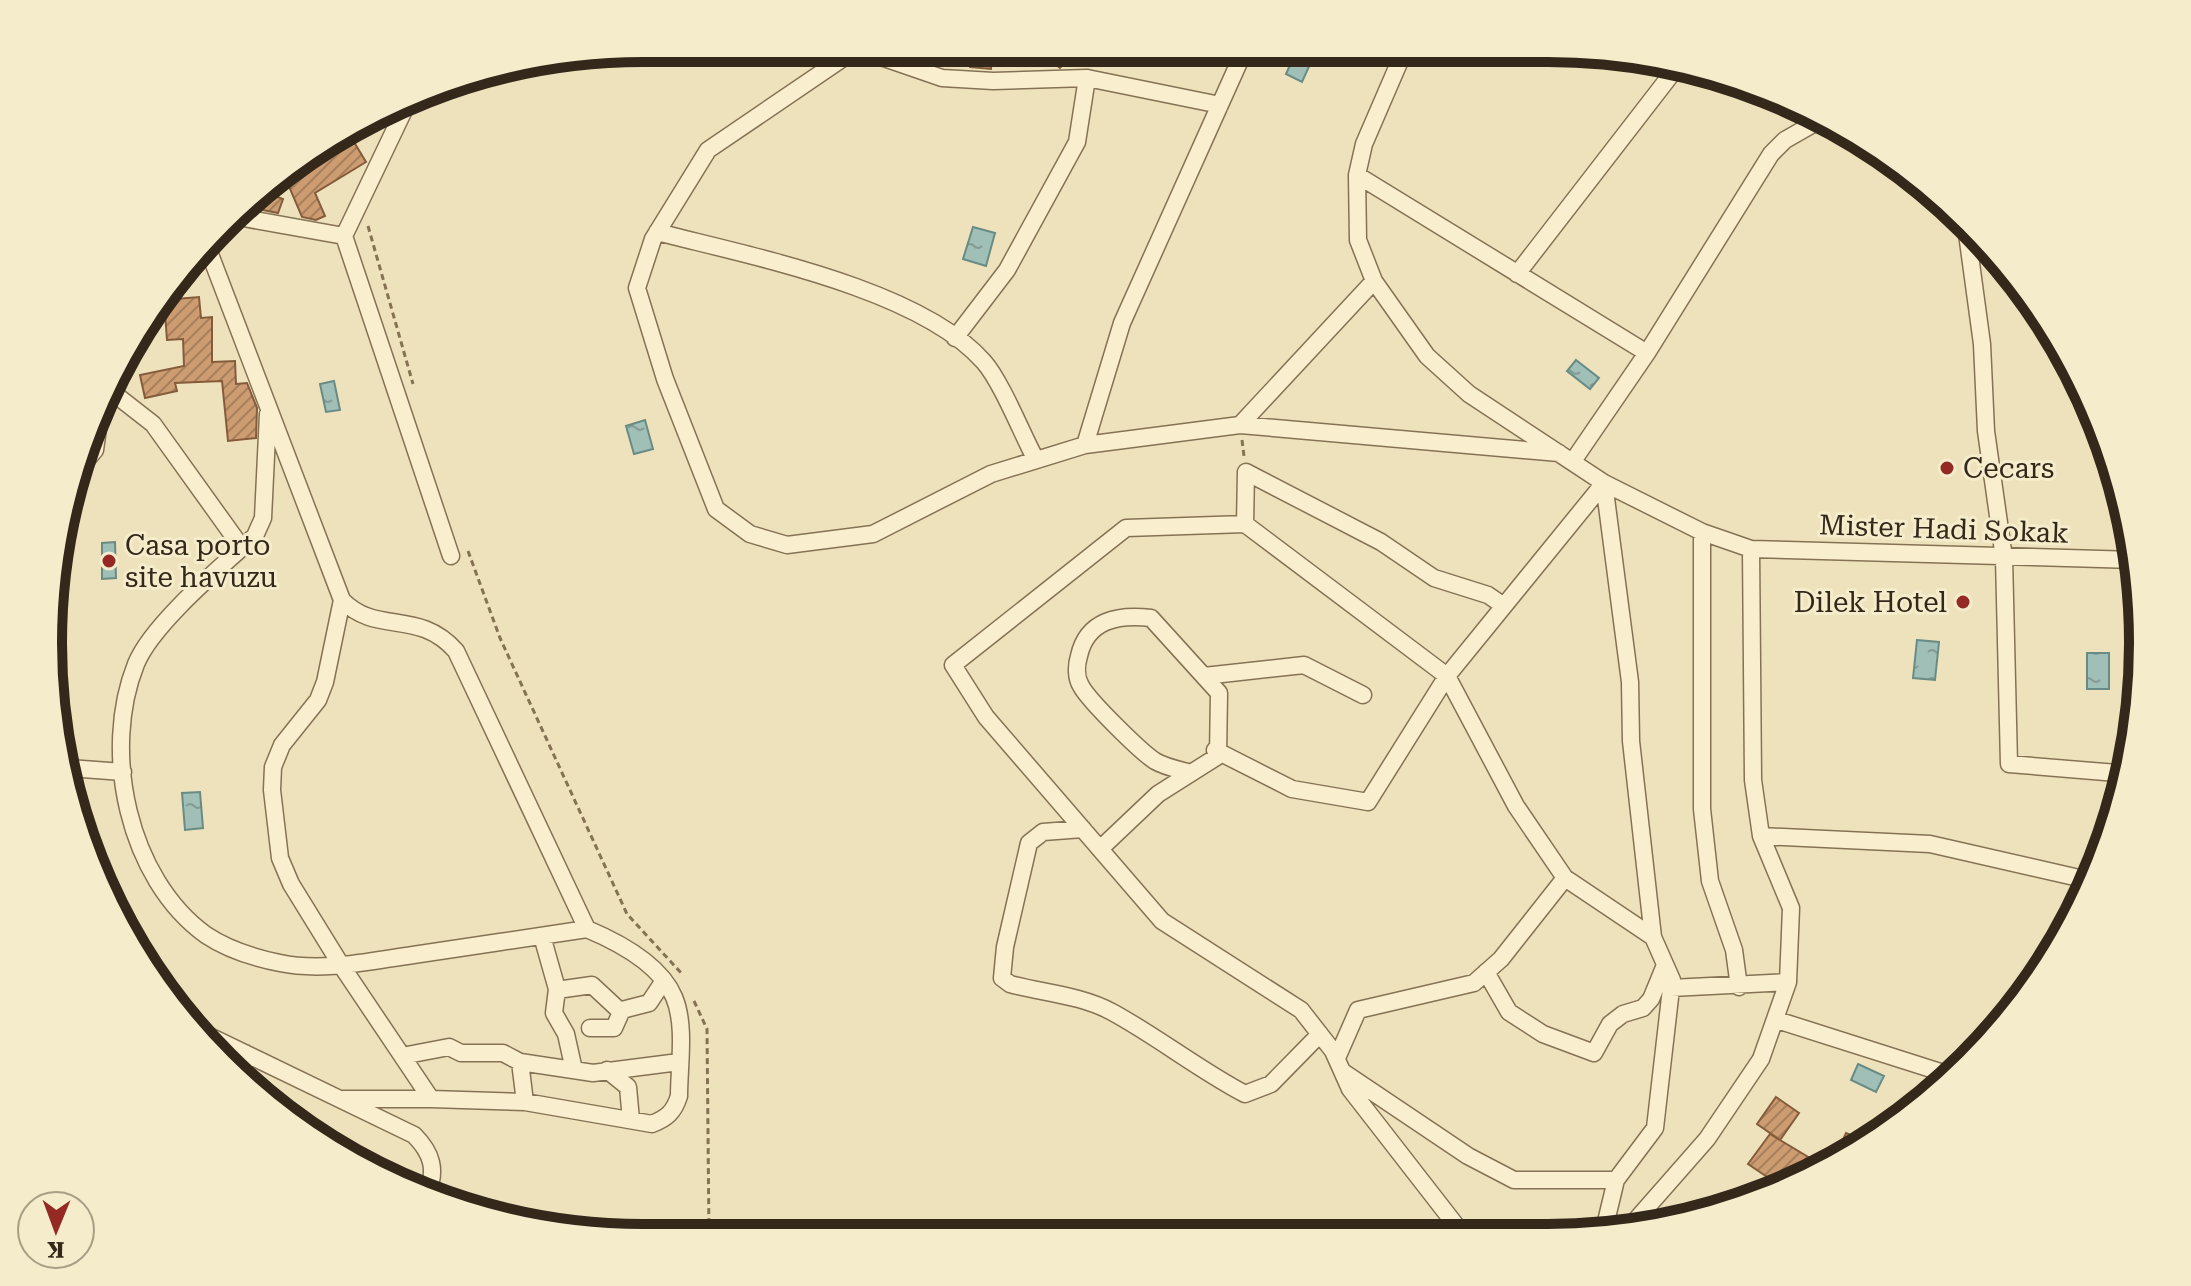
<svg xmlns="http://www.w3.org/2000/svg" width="2191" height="1286" font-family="'Roboto Serif',serif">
  <defs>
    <pattern id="water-ripples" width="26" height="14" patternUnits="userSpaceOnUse" patternTransform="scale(2)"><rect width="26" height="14" fill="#a0bfb7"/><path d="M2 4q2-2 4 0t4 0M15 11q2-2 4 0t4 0" fill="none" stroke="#839b94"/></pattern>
    <pattern id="building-hatch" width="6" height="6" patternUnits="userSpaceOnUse" patternTransform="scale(2)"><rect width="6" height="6" fill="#cd9c71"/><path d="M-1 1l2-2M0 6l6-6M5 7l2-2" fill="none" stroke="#a77f5c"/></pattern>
  </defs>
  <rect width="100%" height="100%" fill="#eee2bc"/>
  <!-- water -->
  <path fill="url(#water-ripples)" stroke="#688c85" stroke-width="2" d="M1297,49H1317L1302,82L1286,74Z
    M973,227L995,233L986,266L963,259Z
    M1576,360L1599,378L1590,389L1567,371Z
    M334,381L340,410L326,412L320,384Z
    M645,420L653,449L634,454L626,426Z
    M115,542L116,578L102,579V543Z
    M1917,640L1939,642L1935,680L1913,678Z
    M2087,653H2109V689H2087Z
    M200,792L203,828L185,830L182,793Z
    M1858,1064L1884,1076L1876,1092L1851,1080Z"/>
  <!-- building -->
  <path fill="url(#building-hatch)" stroke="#855c3b" stroke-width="2" d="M953,48H993L991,69L970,67Z
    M1034,49H1076L1060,68Z
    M351,137L366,162L315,193L325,216L316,220L302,217L282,170L301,160L303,166Z
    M262,191L283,199L278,213L247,207Z
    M199,297L201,318L212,317V362L235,361L236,384L247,383L257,408L256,438L228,441L222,381L175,383L177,391L145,398L140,375L184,366L183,339L167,340L164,300Z
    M1776,1097L1799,1113L1780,1140L1757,1124Z
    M1846,1133L1867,1142L1832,1164Z
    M1770,1134L1815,1161L1806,1176L1782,1187L1748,1164Z"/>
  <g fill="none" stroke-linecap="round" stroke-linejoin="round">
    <defs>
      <path id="minor" d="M855,48L942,78L993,81L1087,78L1220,105
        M858,48L708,150L653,239L637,288L665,379L716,509L750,534L787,545L873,534L991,474L1085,445L1240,425L1559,453
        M1405,49L1364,144L1357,175L1358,240L1374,281L1427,356L1469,394L1604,483L1702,532L1751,549L2135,560
        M1357,175L1647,353
        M238,217L344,236L451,556
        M1965,219L1982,344L1986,431L2004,558L2009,764L2117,773
        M657,232C750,256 920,289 984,362C1002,383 1022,434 1036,460
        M344,236L407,104
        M208,249L342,600C377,636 418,608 456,651L587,929C618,942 660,964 674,997C686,1025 679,1066 679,1096C674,1112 667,1118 652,1124L525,1102L431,1099
        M1517,274L1677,67
        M955,338L1007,270L1077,142L1087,78
        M112,392L153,424L242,548
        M268,414L263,518L255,536C222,566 152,624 136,664C101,751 128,879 206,935C227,949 255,958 280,963C323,972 370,961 413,955C471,946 529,938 587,929
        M1240,425L1374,281
        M1085,445L1122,323L1245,49
        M1573,461L1647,353L1771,154L1785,140L1820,120
        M1246,472L1381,542L1434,578L1488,595L1504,606
        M74,475L95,450L99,421
        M1245,524L1246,472
        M1702,532V809L1710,881L1734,950L1739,987
        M342,600L325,682L318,700L282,745L273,767L272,790L280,858L291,884L341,965L431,1099H343
        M1204,676L1304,665L1363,695
        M1215,750L1292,789L1368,802L1447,676L1604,483L1630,682L1631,741L1653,937L1672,980L1655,1128L1616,1180L1603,1234
        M69,768L123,772
        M1083,829L1043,832L1029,843L1005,947L1002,978L1010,984C1043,993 1081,995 1112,1012C1158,1037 1199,1070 1245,1094L1271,1084L1320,1034
        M1761,836L1930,844L2092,881
        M1100,849L1158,794L1218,756L1219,693L1151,618C1118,614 1087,620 1079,656C1076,666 1076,678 1081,686C1089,701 1141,752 1155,761C1165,767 1180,770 1191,773
        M542,936L557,989L554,1013L566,1034L574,1070
        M1486,972L1509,1012L1543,1034L1594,1053L1610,1024L1623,1014L1643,1008L1651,999L1665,965
        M1671,988L1788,982
        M557,990L592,985L621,1012
        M1777,1020L1953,1076
        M590,1028H614L622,1010L649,1003L663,982
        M199,1031L414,1135C432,1153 437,1170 427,1194
        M402,1056L449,1047L461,1053H503L520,1062L593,1073L679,1062
        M1337,1058L1358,1010L1474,983L1501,959L1565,878
        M520,1062L525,1102
        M607,1070L628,1087L631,1120
        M1343,1072L1468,1156L1514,1180H1616
        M243,1073L245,1053
        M1628,1229L1707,1139L1761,1059L1788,982L1791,908L1761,836L1753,780L1751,549
        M1465,1237L1350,1089L1333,1051L1301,1010L1162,921L986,717L953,665L1126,528L1245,524L1447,676L1516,806L1565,878L1653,937"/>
    </defs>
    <!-- minor casing -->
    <use href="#minor" stroke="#857255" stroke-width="19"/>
    <!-- path -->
    <path stroke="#857255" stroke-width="3" stroke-dasharray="6 4" stroke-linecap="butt" d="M423,102L429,92
      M368,226L413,384
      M1242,440L1244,456
      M468,551L500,638L627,914L683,975
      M694,1001L707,1029L709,1237"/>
    <!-- minor -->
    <use href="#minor" stroke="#f9efcf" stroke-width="16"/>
  </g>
  <!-- markers -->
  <g fill="#952a25" stroke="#f5eccb" stroke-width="3">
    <circle cx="1947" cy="468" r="8"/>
    <circle cx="109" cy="561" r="8"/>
    <circle cx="1963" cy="602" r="8"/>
  </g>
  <g text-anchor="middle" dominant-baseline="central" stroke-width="6" stroke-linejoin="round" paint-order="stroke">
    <!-- poi labels -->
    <g font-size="28" fill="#34281b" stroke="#f5eccb" text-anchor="start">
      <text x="1963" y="468">Cecars</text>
      <text x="125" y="545">Casa porto<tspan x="125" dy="32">site havuzu</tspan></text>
      <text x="1947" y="602" text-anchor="end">Dilek Hotel</text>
    </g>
    <!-- street labels -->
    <g font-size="28" fill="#34281b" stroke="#f5eccb">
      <text transform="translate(1944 529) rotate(2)">Mister Hadi Sokak</text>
    </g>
  </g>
  <!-- crop -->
  <path d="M0 0H2191V1286H0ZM643 62H1548A581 581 0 0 1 2129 643V643A581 581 0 0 1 1548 1224H643A581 581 0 0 1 62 643V643A581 581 0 0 1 643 62Z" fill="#f5eccb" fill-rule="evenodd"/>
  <path fill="none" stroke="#34281b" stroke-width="10" d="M643 62H1548A581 581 0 0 1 2129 643V643A581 581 0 0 1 1548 1224H643A581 581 0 0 1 62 643V643A581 581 0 0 1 643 62Z"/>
  <!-- north arrow -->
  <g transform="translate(56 1230) rotate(181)"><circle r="38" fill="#f5eccb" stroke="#a89e85" stroke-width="2"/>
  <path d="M0-6L14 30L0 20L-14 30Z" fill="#952a25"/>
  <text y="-12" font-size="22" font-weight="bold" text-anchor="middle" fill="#34281b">K</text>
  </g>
</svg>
